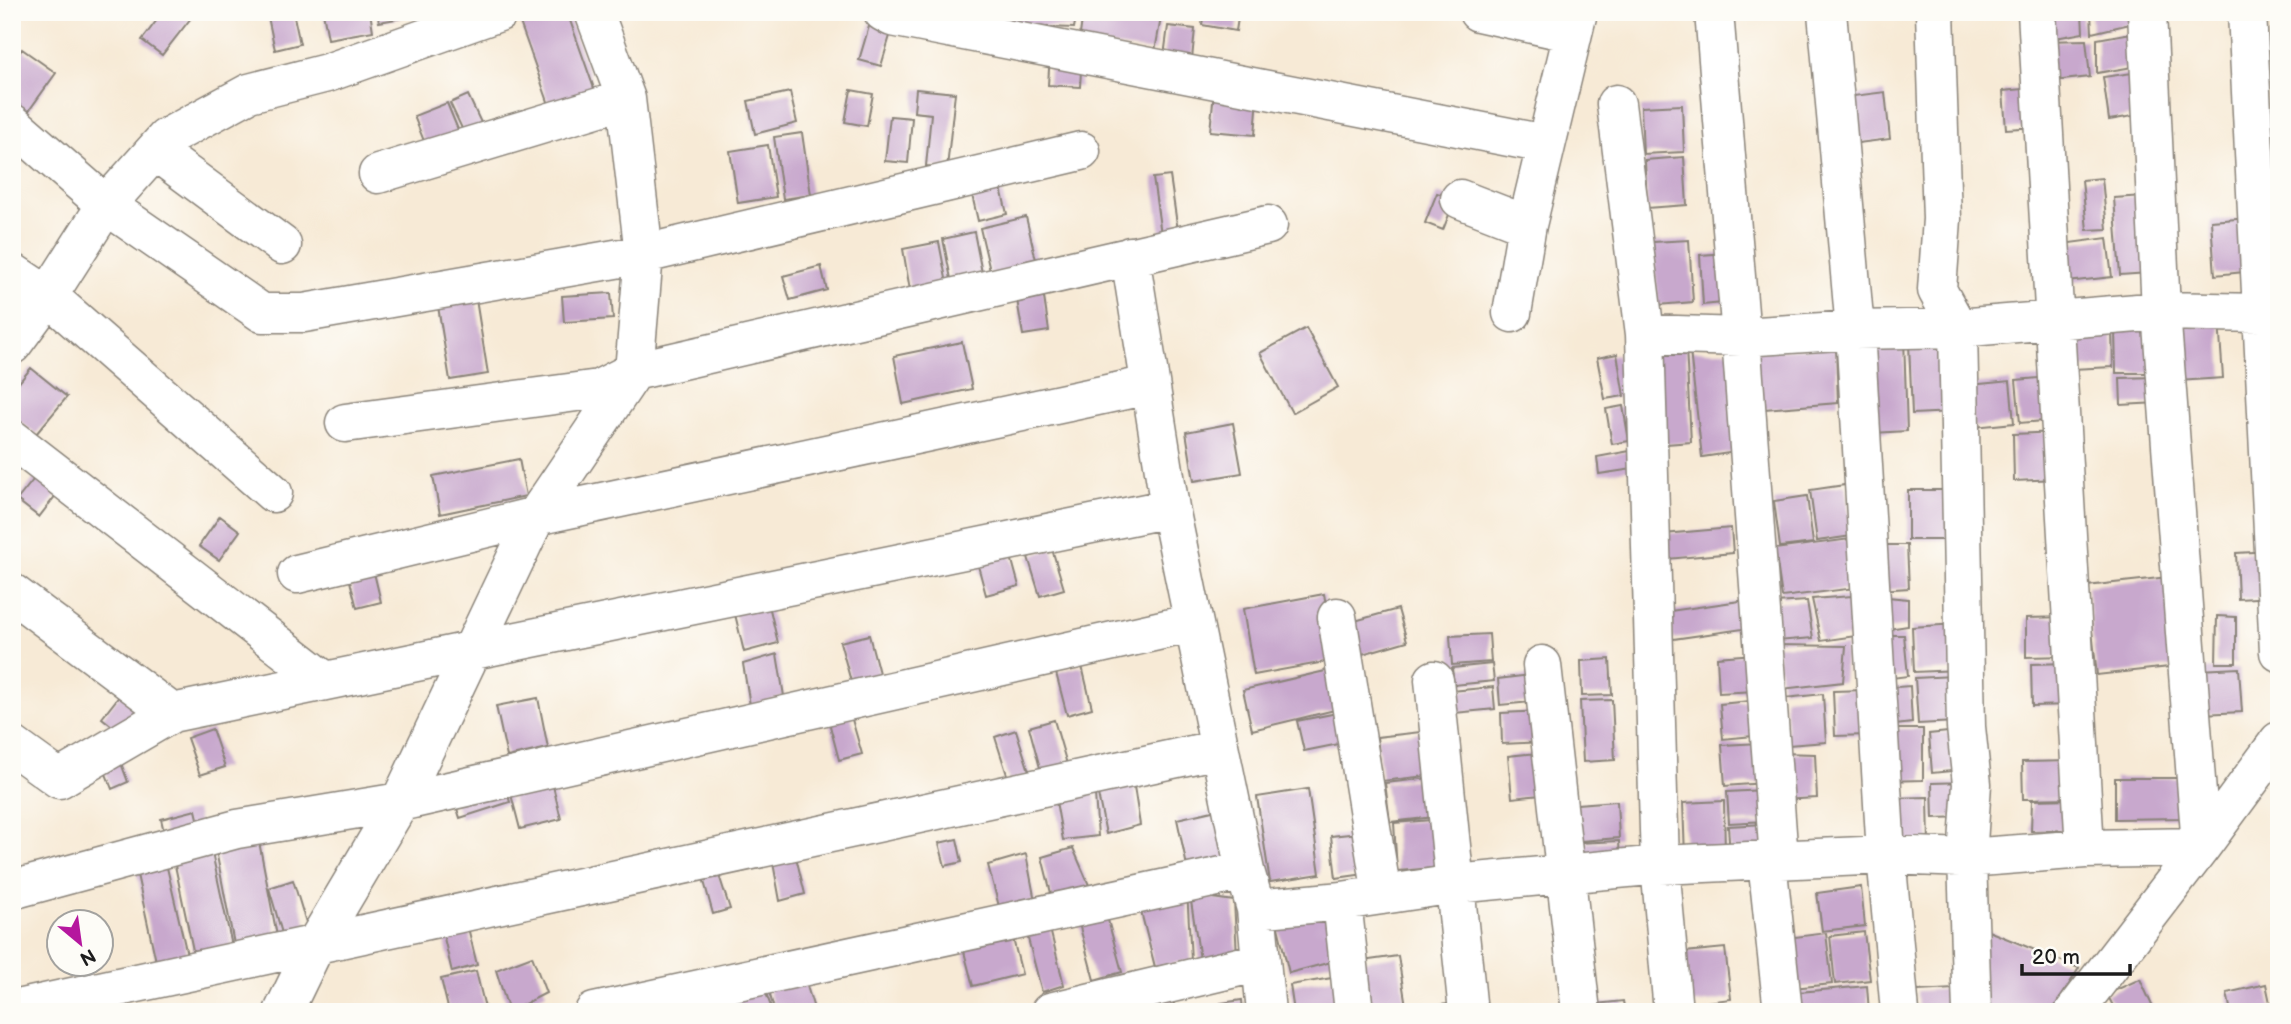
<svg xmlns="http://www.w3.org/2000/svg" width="2291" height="1024" font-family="'Balsamiq Sans',sans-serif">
  <rect width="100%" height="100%" fill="#fdfcf7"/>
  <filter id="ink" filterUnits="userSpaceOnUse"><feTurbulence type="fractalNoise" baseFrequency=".0143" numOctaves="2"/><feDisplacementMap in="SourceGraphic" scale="14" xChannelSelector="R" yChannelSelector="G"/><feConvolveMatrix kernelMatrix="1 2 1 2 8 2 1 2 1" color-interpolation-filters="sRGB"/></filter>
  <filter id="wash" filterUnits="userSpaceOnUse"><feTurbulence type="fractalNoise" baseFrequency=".00686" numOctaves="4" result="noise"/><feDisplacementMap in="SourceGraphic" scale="28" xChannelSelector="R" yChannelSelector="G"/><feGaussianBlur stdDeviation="1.57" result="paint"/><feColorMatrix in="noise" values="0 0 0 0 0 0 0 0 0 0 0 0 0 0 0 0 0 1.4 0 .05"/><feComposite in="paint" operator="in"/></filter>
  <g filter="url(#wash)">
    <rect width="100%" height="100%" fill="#f7ead6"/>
    <g id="blocks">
      <!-- building -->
      <path fill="#c8a8cd" d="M163,12H183L191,18L162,55L142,40Z
        M267,12H293L300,44L275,50Z
        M323,12H370L373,31L328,39Z
        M377,12H401L402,18L379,22Z
        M417,12H464L420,24Z
        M523,12H567L597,97L552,113L517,14Z
        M1000,12H1077L1074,28L998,25Z
        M1083,12H1162L1155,51L1079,42Z
        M1204,12H1239L1236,31L1202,25Z
        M2047,12H2082L2083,33L2050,39Z
        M2091,12H2134V23L2092,33Z
        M870,23L892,29L881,66L859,60Z
        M1168,26L1195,29L1192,59L1164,56Z
        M2137,32L2139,66L2097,73V39Z
        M2086,40L2090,77L2053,81L2046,41Z
        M22,49L56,73L25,116L12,106V63Z
        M1050,53L1082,55L1080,87L1048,85Z
        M2132,73L2139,115L2109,120L2103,77Z
        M2033,88L2036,127L2006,129L2003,91Z
        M916,89L955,93L947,168L926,166L931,114L914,112Z
        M851,90L873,94L867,126L845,122Z
        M790,92L797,123L755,134L748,101Z
        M1214,92L1258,96L1255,135L1210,131Z
        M1885,92L1890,139L1851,144L1845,97Z
        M468,95L483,127L465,135L450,103Z
        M447,103L459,132L426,146L414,116Z
        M1682,105L1684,152L1643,154L1641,107Z
        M890,116L912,118L908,163L885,161Z
        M802,133L811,195L783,199L774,137Z
        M768,145L776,197L738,203L730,151Z
        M1684,157L1687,205L1647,208L1645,160Z
        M1170,176L1178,231L1161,234L1153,178Z
        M2102,178L2107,229L2087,230L2082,180Z
        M999,179L1007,214L978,221L970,186Z
        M1437,193L1455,199L1443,230L1425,223Z
        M2144,196L2149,273L2120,275L2114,198Z
        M1026,217L1037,264L991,275L980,228Z
        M2250,218L2254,271L2215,275L2211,221Z
        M974,232L984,283L953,289L943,239Z
        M2107,238L2112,277L2067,282L2062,244Z
        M1689,240L1693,302L1658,305L1653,242Z
        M939,242L948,289L911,296L903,249Z
        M1728,253L1732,302L1703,305L1700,255Z
        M821,266L827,290L790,300L783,276Z
        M1042,284L1049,331L1023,335L1015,288Z
        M474,287L488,374L450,380L436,294Z
        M611,293L613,319L564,322L562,296Z
        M2219,321L2223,378L2178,381L2174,324Z
        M2152,327L2153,373H2116L2115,329Z
        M1306,328L1338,387L1292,413L1260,353Z
        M2112,330L2113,367L2072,369V331Z
        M1904,338L1907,431L1873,433L1869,340Z
        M1951,341L1954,412L1912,414L1909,343Z
        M962,342L972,389L903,404L894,356Z
        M1686,347L1691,442L1654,445L1648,349Z
        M1836,347L1838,403L1753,410L1752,351Z
        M1690,351H1734L1743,451L1702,457Z
        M1617,354L1624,396L1605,399L1597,358Z
        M31,368L67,397L36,434L12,415V391Z
        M2050,377L2054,420L2020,423L2016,380Z
        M2157,377L2158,403L2121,405L2120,378Z
        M2010,381L2014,423L1974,427L1970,385Z
        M1623,406L1629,441L1612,444L1606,409Z
        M1233,423L1242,473L1194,481L1186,432Z
        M2056,432L2057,479L2014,481L2013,434Z
        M1630,451L1633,469L1599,474L1597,457Z
        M519,459L526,496L440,514L433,476Z
        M41,470L63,486L39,517L17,500Z
        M1845,485L1852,536L1817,541L1810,490Z
        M1908,490H1955V540H1908Z
        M1807,496L1813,543L1780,547L1774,501Z
        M220,516L240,531L219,560L199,546Z
        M1731,528L1733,553L1667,559L1664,534Z
        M1850,539L1856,588L1782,597L1775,549Z
        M1007,542L1019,586L986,595L974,551Z
        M1877,545H1907L1909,588L1879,590Z
        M1052,549L1064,589L1040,596L1028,557Z
        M2272,551L2274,597L2238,599L2236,553Z
        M371,560L381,602L357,608L346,566Z
        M2168,577L2178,666L2097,675L2087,586Z
        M1324,594L1336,660L1254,675L1243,609Z
        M1852,596L1856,636L1821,641L1812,599Z
        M1877,596L1908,599V626L1882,630Z
        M1747,600L1750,628L1673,639L1670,611Z
        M768,601L778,643L744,652L734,610Z
        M1807,601L1813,638L1777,641L1775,603Z
        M1398,609L1407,641L1359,655L1351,622Z
        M2217,616L2236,617V663H2216Z
        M2067,617L2068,656L2026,657V618Z
        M1956,624L1958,670L1914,672L1912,627Z
        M1489,634L1491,662L1452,665L1450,636Z
        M869,635L880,677L852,685L840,642Z
        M1879,635H1904L1908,676L1884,679Z
        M1776,645L1846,646L1843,682L1782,689Z
        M777,654L784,696L750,705L743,664Z
        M1754,654L1756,691L1719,693L1717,657Z
        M1610,659L1612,695L1582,696L1581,661Z
        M2071,663L2072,705L2032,706L2031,664Z
        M1492,664L1494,681L1454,685L1452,668Z
        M1082,666L1092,708L1067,715L1056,673Z
        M2239,668L2242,712L2202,714L2199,670Z
        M1334,669L1343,708L1252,730L1243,690Z
        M1539,674L1542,701L1500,705L1498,679Z
        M1953,676L1955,722L1918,724L1915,678Z
        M1910,686L1912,723L1887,726L1883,688Z
        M1493,687L1495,709L1455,713L1452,691Z
        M124,690L143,705L121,733L102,718Z
        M1865,690L1867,735L1835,736L1833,691Z
        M1823,694L1826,742L1788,745L1785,698Z
        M538,698L548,748L507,757L496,706Z
        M1612,700L1615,760L1583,762L1580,701Z
        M1760,700L1763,735L1723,739L1720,704Z
        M1545,711L1546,742L1502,744L1501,713Z
        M1342,712L1349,742L1304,751L1297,721Z
        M851,716L862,754L839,760L829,722Z
        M1054,720L1069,771L1043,779L1029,727Z
        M212,729L225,767L200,775L187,738Z
        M1885,729H1923V780L1885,781Z
        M1016,730L1030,774L1009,781L995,737Z
        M1429,731L1435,775L1382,781L1377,737Z
        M1958,731L1961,770L1932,773L1929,734Z
        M1761,743L1764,783L1725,786L1722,745Z
        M1547,752L1551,794L1512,798L1508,756Z
        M1780,753L1815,754L1817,798L1780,800Z
        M118,755L128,782L112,789L101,761Z
        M2073,761L2074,798L2023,799L2022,762Z
        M549,769L561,819L520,829L507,779Z
        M1439,777L1443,816L1390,822L1385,783Z
        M2115,778H2181V818L2115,819Z
        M503,780L510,802L460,818L453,796Z
        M1133,780L1140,825L1106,834L1097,789Z
        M1966,782V817L1933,818L1932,783Z
        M1308,789L1320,874L1270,882L1257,797Z
        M1764,790L1766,821L1729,823L1727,792Z
        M1095,794L1098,836L1063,840L1055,796Z
        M1928,797L1929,846L1889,847V798Z
        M2076,799V830L2031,831L2032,800Z
        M1617,801L1619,838L1580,841L1577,804Z
        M1724,801L1725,855L1685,856L1683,803Z
        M196,810L200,827L165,836L161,819Z
        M1217,810L1228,861L1188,871L1177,819Z
        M1444,819L1448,867L1397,871L1394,823Z
        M1765,824L1766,854L1730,856L1728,826Z
        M257,831L277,936L234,944L214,840Z
        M1368,832L1372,873L1336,878L1331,836Z
        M957,839L962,862L945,866L939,843Z
        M1619,841L1620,863L1578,864L1577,843Z
        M211,848L232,946L194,955L173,856Z
        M1073,848L1092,892L1053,901L1042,857Z
        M795,853L805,894L780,901L772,857Z
        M1026,854L1035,901L1000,910L988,865Z
        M166,863L188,959L157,966L136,870Z
        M716,866L730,909L713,914L702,874Z
        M293,880L308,929L283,937L269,888Z
        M1861,887L1865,926L1822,931L1817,893Z
        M1187,890L1191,960L1155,967L1138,900Z
        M1190,895L1234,901L1237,956L1201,966Z
        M1105,909L1122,972L1094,980L1077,916Z
        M1326,910L1339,960L1289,973L1277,923Z
        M466,919L477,965L452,972L441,925Z
        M1049,925L1064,985L1042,992L1026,931Z
        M1981,928L2079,968L2052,1012H1983Z
        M1011,931L1022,974L973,986L962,944Z
        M1864,932L1870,980L1835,984L1830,936Z
        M1826,933L1832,984L1793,988L1787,938Z
        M1725,948L1731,999L1691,1004L1685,952Z
        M532,956L546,993L509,1012L496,970Z
        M1398,956L1406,1006L1368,1011L1362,961Z
        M802,970L815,1012H775L766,982Z
        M476,971L486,1012H449L441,979Z
        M1344,976L1350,1012H1294L1290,985Z
        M2140,979L2155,1012H2116L2107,994Z
        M761,980L773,1012H736L729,991Z
        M2266,984L2272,1012H2231L2227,993Z
        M1867,986L1869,1012H1800L1799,992Z
        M1954,989L1956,1012H1918L1917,991Z
        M1170,991L1176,1012H1131Z
        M1242,1000L1243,1012H1222L1221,1003Z
        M1623,1001L1625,1012H1588L1587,1005Z
        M1458,1003L1459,1012H1421V1007Z"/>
    </g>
  </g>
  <g filter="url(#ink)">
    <use href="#blocks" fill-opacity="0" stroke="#8a8379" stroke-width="2"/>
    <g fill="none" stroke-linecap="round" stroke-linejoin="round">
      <defs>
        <path id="minor" d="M883,12L892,17L1545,144
          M1478,12L1573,33
          M1714,12L1741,337L1779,860
          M1827,12L1855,330L1886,855L1900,1012
          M1935,12L1942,219L1937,290L1958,328L1966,727L1972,784L1967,858L1972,1012
          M2037,12L2085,849
          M2247,12L2279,652
          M1616,104L1645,334L1660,865L1673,1012
          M12,123L106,205L262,313H304L644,254L1081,151
          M155,151L282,245
          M378,174L626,99
          M1460,199L1527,225
          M1130,256L1170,508L1245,871L1256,909L1266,1012
          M12,272L48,296L273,493
          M1512,313L1527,225L1578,12
          M1645,334L1741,337L1855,330L1958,328L2161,311L2260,313L2279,312
          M12,345L48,296L106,205L166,138L249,93L327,73L499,12
          M345,423L599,389L634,371L1268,225
          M12,439L325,681
          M297,574L536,516L1149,385
          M12,593L172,713
          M1337,617L1382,895
          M1542,665L1581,1012
          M1434,680L1468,1012
          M12,745L59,779L172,713L503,644L1170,508
          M1767,861L1783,1012
          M12,890L237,829L400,802L1193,623
          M1342,901L1354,1012
          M1256,909L1342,901L1455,884L1660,865L1886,855L1967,858L2085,849L2201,847L2161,311L2147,12
          M12,1010L1219,749
          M283,1012L317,942L400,802L536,516L634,371L644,254L626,99L594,12
          M594,1012L1245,871
          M1050,1012L1260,962
          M2074,1012L2201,847L2279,741"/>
      </defs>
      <!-- minor casing -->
      <use href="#minor" stroke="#8a8379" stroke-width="41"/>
      <!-- minor -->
      <use href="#minor" stroke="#fff" stroke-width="38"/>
    </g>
  </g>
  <!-- margin -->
  <rect width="2291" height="1024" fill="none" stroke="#fdfcf7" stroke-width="42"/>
  <!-- north arrow -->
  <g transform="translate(80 943) rotate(151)"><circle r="33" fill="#fdfcf7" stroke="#a3a29f" stroke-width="2"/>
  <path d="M0-5L12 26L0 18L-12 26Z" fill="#b5179e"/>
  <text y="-10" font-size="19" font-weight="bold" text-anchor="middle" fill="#1c1c1c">N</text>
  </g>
  <!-- scale -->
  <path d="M2022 964v10h108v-10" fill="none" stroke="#1c1c1c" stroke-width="3.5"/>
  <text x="2032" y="964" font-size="21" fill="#1c1c1c" stroke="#fdfcf7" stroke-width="5" paint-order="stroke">20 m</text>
</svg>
